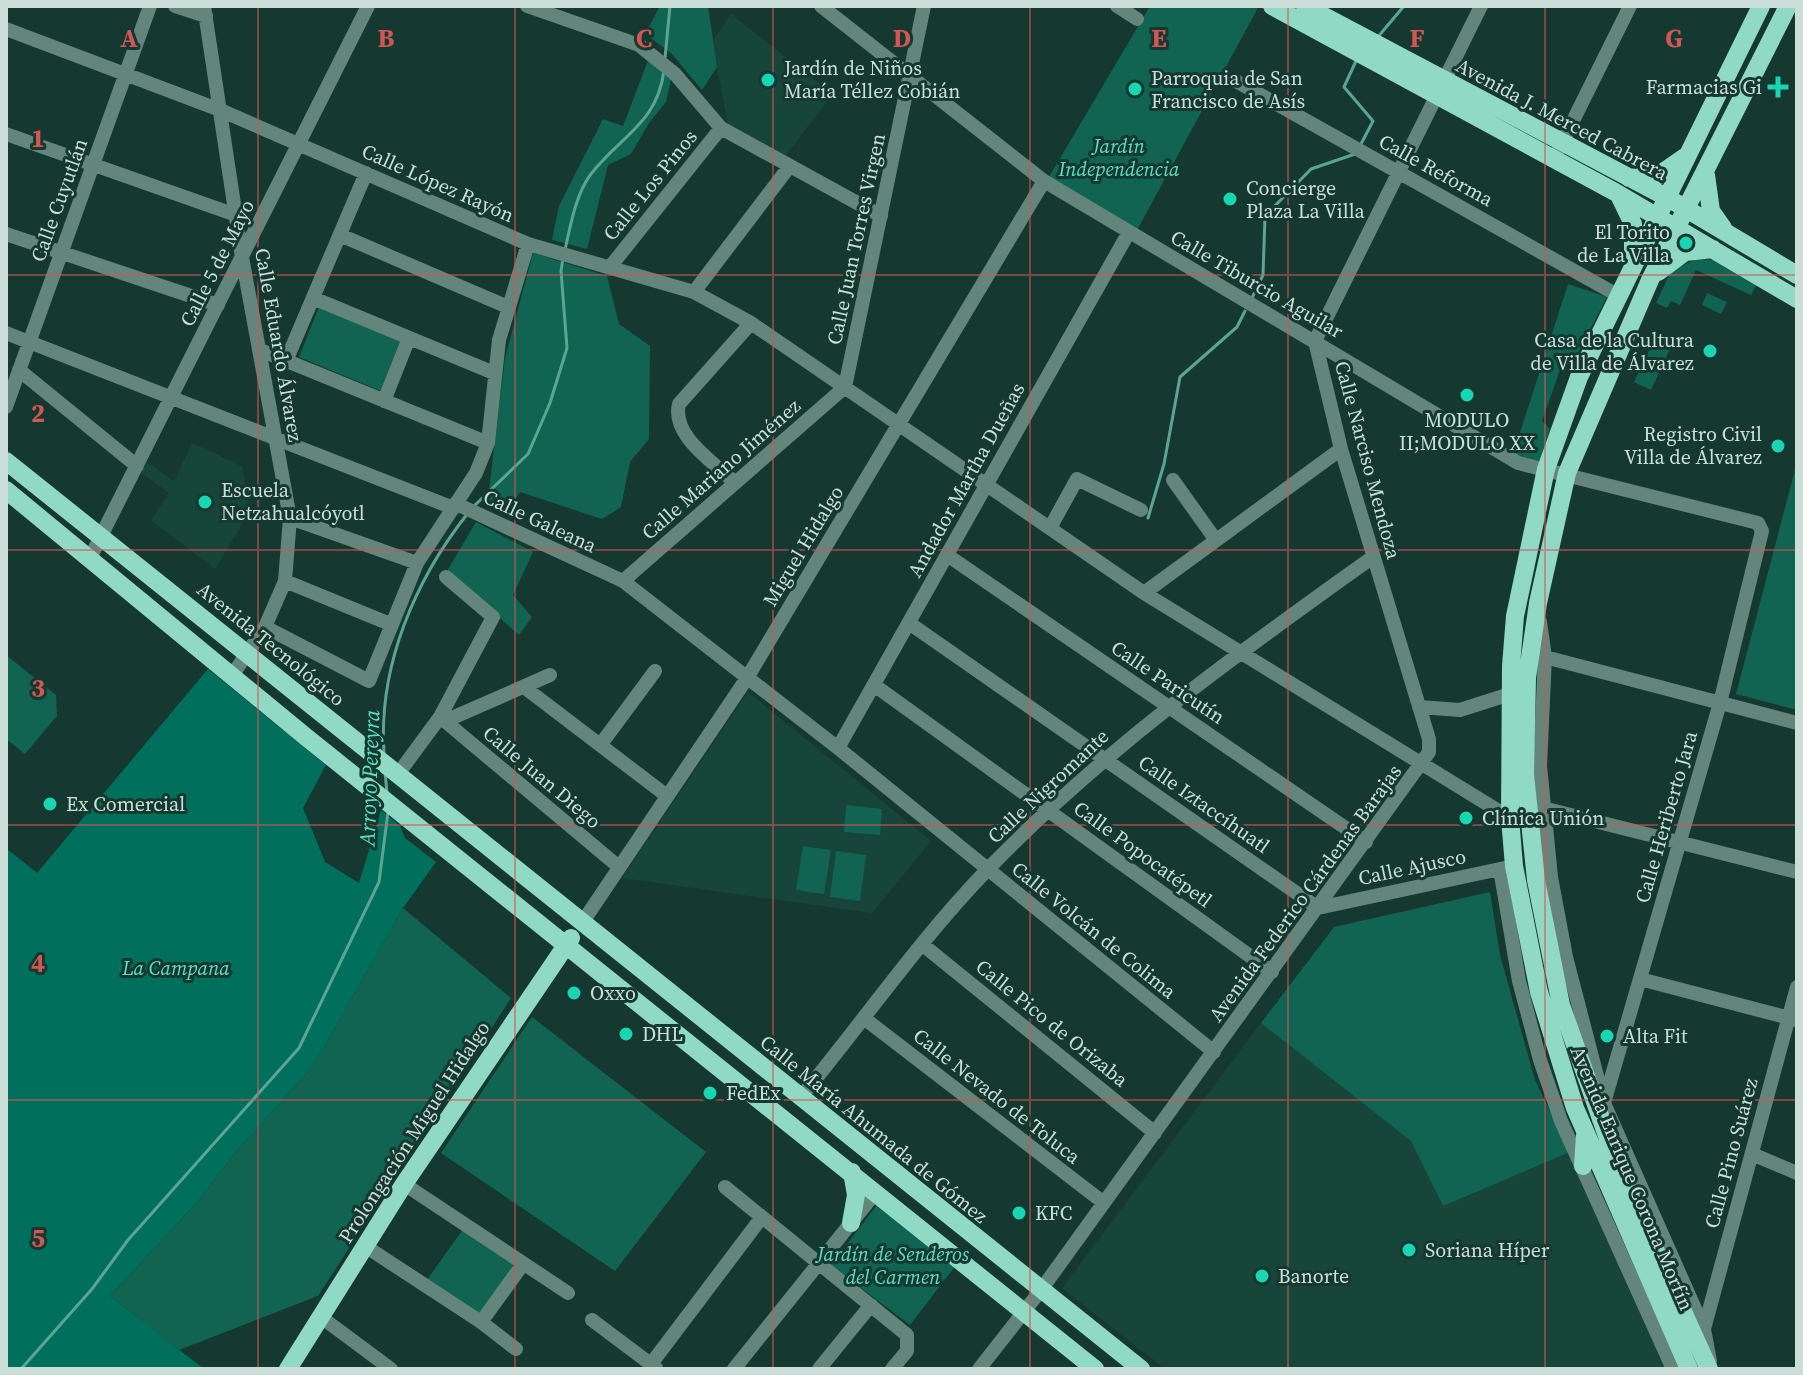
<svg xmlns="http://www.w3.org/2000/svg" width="1803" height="1375" font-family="'Source Serif 4',serif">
  <rect width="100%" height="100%" fill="#153930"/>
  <!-- built -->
  <path fill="#17453a" d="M731,14L833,94L785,156L728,124L712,42Z
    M192,443L242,466L250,511L215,569L151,520L169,493L141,473L147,462L174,481Z
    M748,692L931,841L872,913L622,878Z
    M1261,1023L1412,1141L1443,1205L1570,1152L1666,1369H1165L1062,1288Z"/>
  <!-- green -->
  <path fill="#116352" d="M660,6H708L717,67L702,90L671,53L645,34Z
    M1150,6H1259L1136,232L1049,177Z
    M649,58L672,75L666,102L649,123L631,154L608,165L587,249L552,240L559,206L603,119L623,126Z
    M533,253L607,276L619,324L650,346L649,439L630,462L621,507L602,519L520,492L505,515L487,507L505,358Z
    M1696,259L1713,260L1757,284L1751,295L1696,270L1680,305L1671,301L1667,308L1656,303L1671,271Z
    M1568,284L1607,297L1577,355L1565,356L1542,421L1550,429L1540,460L1529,462L1513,454Z
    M1707,293L1727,302L1721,314L1702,305Z
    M319,307L402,341L381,391L299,357Z
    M1658,332L1674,340L1651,390L1634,382Z
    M1797,462V710L1736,694Z
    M476,522L533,552L513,595L532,617L519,635L447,571Z
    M6,655L56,695L57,716L25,754L6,739Z
    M846,805L882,809L880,835L844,832Z
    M803,846L831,850L824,894L796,890Z
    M836,851L866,855L860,901L830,897Z
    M1490,892L1500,955L1535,1080L1570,1152L1443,1206L1411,1141L1261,1023L1334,927Z
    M403,908L511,998L318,1296L179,1350L110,1296L199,1200L235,1153L313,1066Z
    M532,1017L706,1152L615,1271L441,1153Z
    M877,1205L956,1265L910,1325L831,1265Z
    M463,1229L515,1264L480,1316L427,1280Z"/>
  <!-- forest -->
  <path fill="#00705c" d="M208,669L326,765L303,808L325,862L359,883L381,810L400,826L405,838L436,862L403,908L313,1066L235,1153L199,1200L110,1296L204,1369H6V848L37,873Z"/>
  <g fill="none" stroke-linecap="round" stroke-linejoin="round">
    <!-- stream -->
    <path stroke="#5ca493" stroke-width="3" d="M1377,38L1404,6
      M665,58L670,6
      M1356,61L1344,87L1373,121L1361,144
      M565,250C570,227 576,193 591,174C620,136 658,123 664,70
      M1252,298L1263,275L1265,216L1311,169L1355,154
      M473,507L528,454L550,403L567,348L561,271L563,258
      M1148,518L1164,464L1180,377L1237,327L1245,311
      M384,753C378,666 415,580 468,513
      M385,772L387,793
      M21,1369L92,1289L128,1240L299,1048L379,882L388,812"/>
    <!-- minor -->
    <path stroke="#63857b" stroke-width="14" d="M175,6L206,16
      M204,6L242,257L290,518L285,581L265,627L231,677
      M527,6L639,45L675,74L721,128L881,216
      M821,6L1044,181L1518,463L1758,523L1762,531L1720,703L1599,1120
      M1117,6L1137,19
      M6,29L220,110L528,244L694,292L751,323L1144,593L1510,818
      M1234,80L1619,296
      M6,134L236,215
      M1559,149L1630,6
      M6,234L218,305
      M340,235L508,307
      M610,267L721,128
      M694,292L789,167
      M313,298L494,373
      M6,333L451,507L461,506L623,581L838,748L1214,1052
      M260,350L488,443
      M286,361L366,173
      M19,370L137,466
      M845,387L924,6
      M384,401L409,338
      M6,407L150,6
      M1173,480L1215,539
      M735,483C714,462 671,436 679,404L751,323
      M290,518L417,563
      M1050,528L1077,479L1141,510
      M947,555L1366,842
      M90,558L368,6
      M285,581L390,624
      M623,581L845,387
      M1144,593L1341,449
      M1540,622L1545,657L1540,766L1551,877L1566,957L1604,1103L1704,1329L1710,1361
      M909,623L1318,908L1514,866
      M265,627L369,681L417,563L476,473L488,443L499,340L528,244
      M1545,657L1797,723
      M874,685L1272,972
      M524,687L667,796
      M1419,707L1460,710L1510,694
      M440,717L619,867
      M445,721L550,675
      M601,744L655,671
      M838,748L1129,232
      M398,774L440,717L493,617L446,577
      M1543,808L1797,872
      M1500,869L1519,981L1540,1060L1561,1121L1673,1369
      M582,923L747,678L1044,181
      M923,945L1155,1133
      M1640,979L1797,1020
      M865,1019L1104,1203
      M800,1098C863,1022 920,939 988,869C1104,749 1238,653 1373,557
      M1752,1154L1797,1173
      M404,1184L568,1293
      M725,1187L907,1335V1351L892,1369
      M365,1246L481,1322L516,1349
      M321,1317L391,1369
      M592,1320L656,1368
      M481,1322L523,1264
      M1704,1329L1797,987
      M651,1364L762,1217
      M734,1369L875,1193
      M819,1369L871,1305
      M979,1369L1041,1290L1429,752V739L1341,449L1315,341L1481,6"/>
    <!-- major -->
    <path stroke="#90d9c5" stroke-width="18" d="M1272,6L1615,192L1797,299
      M1305,6L1668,198L1797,275
      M1706,175L1711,211L1723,228
      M1629,178L1659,175L1685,157
      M1620,197L1633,224V259
      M1658,272L1685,252L1713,249
      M6,461L1141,1369
      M6,490L306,737L1095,1369
      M1583,1166L1585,1135
      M851,1223L856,1195L852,1172
      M288,1369L404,1184L571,938
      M1689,1369L1575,1108L1539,992L1514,866L1510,818L1511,666L1515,616L1546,469L1579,377L1761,6
      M1709,1369L1619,1170L1561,1005L1536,880L1525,774L1527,678L1538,603L1567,473L1650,280L1788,6"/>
  </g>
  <!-- grid -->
  <path fill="none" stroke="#d35654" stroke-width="2" stroke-opacity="0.55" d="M258,6V1369M515,6V1369M773,6V1369M1030,6V1369M1288,6V1369M1545,6V1369M6,275H1797M6,550H1797M6,825H1797M6,1100H1797"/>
  <!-- markers -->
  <g fill="#1ad5b2" stroke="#153930" stroke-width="3">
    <circle cx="768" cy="80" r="8"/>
    <path d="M1774 75h8v8h8v8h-8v8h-8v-8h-8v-8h8z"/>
    <circle cx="1135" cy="89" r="8"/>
    <circle cx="1230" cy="199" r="8"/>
    <circle cx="1686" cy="243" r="8"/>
    <circle cx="1710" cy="351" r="8"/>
    <circle cx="1467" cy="395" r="8"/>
    <circle cx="1778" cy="446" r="8"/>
    <circle cx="205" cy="502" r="8"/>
    <circle cx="50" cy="804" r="8"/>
    <circle cx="1466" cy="818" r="8"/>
    <circle cx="574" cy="993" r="8"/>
    <circle cx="626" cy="1034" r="8"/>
    <circle cx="1607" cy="1036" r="8"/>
    <circle cx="710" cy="1093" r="8"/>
    <circle cx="1019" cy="1213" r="8"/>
    <circle cx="1409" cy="1250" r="8"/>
    <circle cx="1262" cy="1276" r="8"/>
  </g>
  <g text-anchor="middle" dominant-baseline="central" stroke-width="6" stroke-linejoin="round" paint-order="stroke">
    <!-- poi labels -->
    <g font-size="20" fill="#cbdfd8" stroke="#153930" text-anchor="start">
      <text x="784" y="68">Jardín de Niños<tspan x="784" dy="23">María Téllez Cobián</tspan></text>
      <text x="1151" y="78">Parroquia de San<tspan x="1151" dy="23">Francisco de Asís</tspan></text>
      <text x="1762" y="87" text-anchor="end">Farmacias Gi</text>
      <text x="1246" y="188">Concierge<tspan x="1246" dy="23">Plaza La Villa</tspan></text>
      <text x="1670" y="232" text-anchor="end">El Torito<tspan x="1670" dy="23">de La Villa</tspan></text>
      <text x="1694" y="340" text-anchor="end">Casa de la Cultura<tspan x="1694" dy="23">de Villa de Álvarez</tspan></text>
      <text x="1467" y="420" text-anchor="middle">MODULO<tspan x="1467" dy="23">II;MODULO XX</tspan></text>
      <text x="1762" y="434" text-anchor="end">Registro Civil<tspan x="1762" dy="23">Villa de Álvarez</tspan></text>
      <text x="221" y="490">Escuela<tspan x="221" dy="23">Netzahualcóyotl</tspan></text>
      <text x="66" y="804">Ex Comercial</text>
      <text x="1482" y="818">Clínica Unión</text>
      <text x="590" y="993">Oxxo</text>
      <text x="642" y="1034">DHL</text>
      <text x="1623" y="1036">Alta Fit</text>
      <text x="726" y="1093">FedEx</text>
      <text x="1035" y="1213">KFC</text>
      <text x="1425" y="1250">Soriana Híper</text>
      <text x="1278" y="1276">Banorte</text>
    </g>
    <!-- street labels -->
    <g font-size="20" fill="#cbdfd8" stroke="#153930">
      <text transform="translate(1562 119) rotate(28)">Avenida J. Merced Cabrera</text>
      <text transform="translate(1436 170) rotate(29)">Calle Reforma</text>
      <text transform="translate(438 183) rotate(24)">Calle López Rayón</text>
      <text transform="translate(650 185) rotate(-51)">Calle Los Pinos</text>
      <text transform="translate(59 200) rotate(-70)">Calle Cuyutlán</text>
      <text transform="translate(856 239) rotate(-78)">Calle Juan Torres Virgen</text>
      <text transform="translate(217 263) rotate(-63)">Calle 5 de Mayo</text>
      <text transform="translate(1257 284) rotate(30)">Calle Tiburcio Aguilar</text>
      <text transform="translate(279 345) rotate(80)">Calle Eduardo Álvarez</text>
      <text transform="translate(1368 460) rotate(75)">Calle Narciso Mendoza</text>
      <text transform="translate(721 469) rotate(-41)">Calle Mariano Jiménez</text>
      <text transform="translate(966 480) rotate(-61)">Andador Martha Dueñas</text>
      <text transform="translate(540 521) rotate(25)">Calle Galeana</text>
      <text transform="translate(803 546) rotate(-59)">Miguel Hidalgo</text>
      <text transform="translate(271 644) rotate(39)">Avenida Tecnológico</text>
      <text transform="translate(1168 682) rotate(34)">Calle Paricutín</text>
      <text transform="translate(542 777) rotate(40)">Calle Juan Diego</text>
      <text transform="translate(1048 786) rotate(-43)">Calle Nigromante</text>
      <text transform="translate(1204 804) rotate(35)">Calle Iztaccíhuatl</text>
      <text transform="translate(1666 817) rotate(-74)">Calle Heriberto Jara</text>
      <text transform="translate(1143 854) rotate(36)">Calle Popocatépetl</text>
      <text transform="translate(1412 867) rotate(-12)">Calle Ajusco</text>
      <text transform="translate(1305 893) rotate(-54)">Avenida Federico Cárdenas Barajas</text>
      <text transform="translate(1094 930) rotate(39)">Calle Volcán de Colima</text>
      <text transform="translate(1052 1023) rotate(39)">Calle Pico de Orizaba</text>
      <text transform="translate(997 1096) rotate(38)">Calle Nevado de Toluca</text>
      <text transform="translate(874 1129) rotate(39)">Calle María Ahumada de Gómez</text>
      <text transform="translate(414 1132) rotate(-57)">Prolongación Miguel Hidalgo</text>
      <text transform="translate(1731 1153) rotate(-75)">Calle Pino Suárez</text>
      <text transform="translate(1632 1178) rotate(67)">Avenida Enrique Corona Morfín</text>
    </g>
    <!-- park labels -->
    <g font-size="20" font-style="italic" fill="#5fdfc0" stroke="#153930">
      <text x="1119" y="146">Jardín<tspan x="1119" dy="23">Independencia</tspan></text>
      <text x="176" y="968">La Campana</text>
      <text x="893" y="1254">Jardín de Senderos<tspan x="893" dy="23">del Carmen</tspan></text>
    </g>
    <!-- water labels -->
    <g font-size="22" font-style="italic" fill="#5edfc0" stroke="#153930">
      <text transform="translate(369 778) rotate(-88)">Arroyo Pereyra</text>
    </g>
  </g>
  <g font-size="26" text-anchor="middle" font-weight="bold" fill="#d35654" stroke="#153930" stroke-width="6" stroke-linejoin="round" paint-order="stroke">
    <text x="129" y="47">A</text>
    <text x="386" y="47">B</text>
    <text x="644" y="47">C</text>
    <text x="902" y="47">D</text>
    <text x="1159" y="47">E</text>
    <text x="1417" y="47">F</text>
    <text x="1674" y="47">G</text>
    <text x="38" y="147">1</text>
    <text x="38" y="422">2</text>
    <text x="38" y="697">3</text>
    <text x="38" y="972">4</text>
    <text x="38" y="1247">5</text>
  </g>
  <!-- border -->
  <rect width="1803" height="1375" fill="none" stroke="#cbdfd8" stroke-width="16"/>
</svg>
